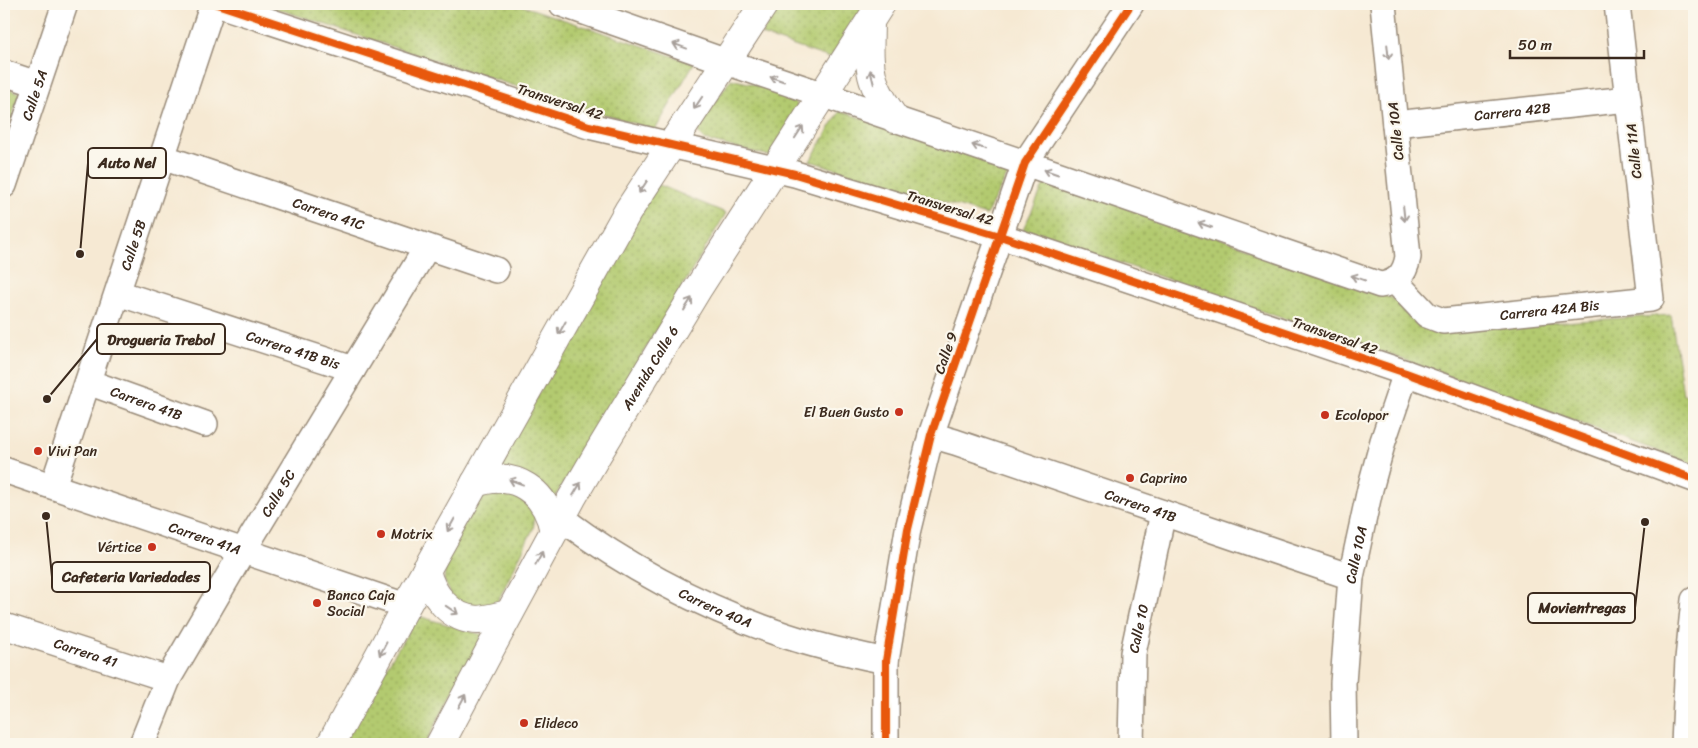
<svg xmlns="http://www.w3.org/2000/svg" width="1698" height="748" font-family="Sriracha,sans-serif">
  <defs>
    <pattern id="grass-dots" width="8" height="8" patternUnits="userSpaceOnUse" patternTransform="scale(1.25)"><rect width="8" height="8" fill="#b3ca6f"/><path d="M2 2h.1M6 6h.1" fill="none" stroke="#93a45b" stroke-width="1.8" stroke-linecap="round"/></pattern>
    <pattern id="park-crowns" width="20" height="18" patternUnits="userSpaceOnUse" patternTransform="scale(1.25)"><rect width="20" height="18" fill="#b3ca6f"/><path d="M2 6a3 3 0 1 1 6 0M12 15a3 3 0 1 1 6 0" fill="none" stroke="#93a45b"/></pattern>
  </defs>
  <rect width="100%" height="100%" fill="#fbf7ec"/>
  <filter id="ink" filterUnits="userSpaceOnUse"><feTurbulence type="fractalNoise" baseFrequency=".02" numOctaves="2"/><feDisplacementMap in="SourceGraphic" scale="10" xChannelSelector="R" yChannelSelector="G"/><feConvolveMatrix kernelMatrix="1 2 1 2 8 2 1 2 1" color-interpolation-filters="sRGB"/></filter>
  <filter id="wash" filterUnits="userSpaceOnUse"><feTurbulence type="fractalNoise" baseFrequency=".0096" numOctaves="4" result="noise"/><feDisplacementMap in="SourceGraphic" scale="20" xChannelSelector="R" yChannelSelector="G"/><feGaussianBlur stdDeviation="1.12" result="paint"/><feColorMatrix in="noise" values="0 0 0 0 0 0 0 0 0 0 0 0 0 0 0 0 0 1.4 0 .05"/><feComposite in="paint" operator="in"/></filter>
  <g filter="url(#wash)">
    <rect width="100%" height="100%" fill="#f6e9d3"/>
    <!-- grass -->
    <path fill="url(#grass-dots)" stroke="#777a46" d="M263,4H517L694,63L655,130L439,62Z
      M780,4H871L836,60L761,35Z
      M731,79C750,84 785,89 797,104L796,113L770,156L704,140L699,134L698,127Z
      M840,111L1012,167L986,215L810,161Z
      M1047,178L1392,298L1439,330L1671,315L1683,394L1694,397V464L1388,354L1023,230Z
      M657,184L726,213L592,439L554,498L496,469Z
      M501,482L536,512L533,529L493,611L453,600L444,580L447,556L483,489Z
      M418,616L483,635L425,744H343L363,705Z"/>
    <!-- park -->
    <path fill="url(#park-crowns)" stroke="#777a46" d="M4,87L20,93L4,139Z"/>
  </g>
  <g filter="url(#ink)">
    <g fill="none" stroke-linecap="round" stroke-linejoin="round">
      <defs>
        <g id="minor">
          <path d="M217,4L589,126L795,174L1000,236L1406,373L1694,479"/>
          <path d="M562,4L741,67L1025,163L1380,285C1397,283 1405,274 1408,257L1383,4"/>
          <path d="M4,73L37,84"/>
          <path id="s1" d="M1395,124L1628,99"/>
          <path id="s2" d="M162,157L496,270"/>
          <path id="s3" d="M4,185L65,4"/>
          <path id="s4" d="M1395,281L1427,315L1443,321L1651,299L1617,4"/>
          <path id="s5" d="M118,293L353,369"/>
          <path id="s6" d="M88,382L205,424"/>
          <path id="s7" d="M931,435L955,442L1351,577"/>
          <path id="s8" d="M4,470L406,606"/>
          <path id="s9" d="M53,486L213,4"/>
          <path id="s10" d="M561,518C627,567 698,605 775,632C811,645 849,653 886,661"/>
          <path id="s11" d="M4,626L168,679"/>
          <path id="s12" d="M142,744L168,679L243,551L427,247"/>
          <path d="M886,744V661L908,529L931,435L1025,163L1131,4"/>
          <path id="s13" d="M1131,744L1133,653L1163,513"/>
          <path id="s14" d="M1344,744L1343,683L1351,577L1370,489L1383,441L1406,373"/>
          <path d="M1684,744L1688,659L1694,600"/>
        </g>
        <g id="major">
          <path d="M870,22C869,69 867,80 895,119"/>
          <path d="M475,483C515,469 546,491 554,531"/>
          <path d="M426,570C431,594 451,620 478,620C488,619 499,616 509,614"/>
          <path d="M331,744L406,606L628,211L764,4"/>
          <path id="s15" d="M440,744L493,644L572,498L597,455L697,290L881,4"/>
        </g>
      </defs>
      <!-- minor casing -->
      <use href="#minor" stroke="#988a78" stroke-width="28"/>
      <!-- major casing -->
      <use href="#major" stroke="#988a78" stroke-width="30"/>
      <!-- minor -->
      <use href="#minor" stroke="#fff" stroke-width="25"/>
      <!-- major -->
      <use href="#major" stroke="#fff" stroke-width="28"/>
      <defs>
        <path id="cycleway" d="M217,4L589,126L795,174L1000,236L1406,373L1694,479
          M886,744V661L908,529L931,435L1025,163L1131,4"/>
      </defs>
      <!-- cycleway casing -->
      <use href="#cycleway" stroke="#fbf7ec" stroke-width="11"/>
      <!-- cycleway -->
      <use href="#cycleway" stroke="#e8590c" stroke-width="8"/>
    </g>
    <!-- one-way arrows -->
    <defs><path id="oneway-shaft" d="M-6 0H5M1.5-3L5.5 0L1.5 3" fill="none" stroke-width="1.6" stroke-linecap="round" stroke-linejoin="round" transform="scale(1.25)"/></defs>
    <g stroke="#a79f9a">
      <use href="#oneway-shaft" transform="translate(680 46) rotate(-160)"/>
      <use href="#oneway-shaft" transform="translate(1388 52) rotate(84)"/>
      <use href="#oneway-shaft" transform="translate(872 77) rotate(-104)"/>
      <use href="#oneway-shaft" transform="translate(777 79) rotate(-161)"/>
      <use href="#oneway-shaft" transform="translate(698 103) rotate(124)"/>
      <use href="#oneway-shaft" transform="translate(799 132) rotate(-57)"/>
      <use href="#oneway-shaft" transform="translate(979 147) rotate(-162)"/>
      <use href="#oneway-shaft" transform="translate(1051 172) rotate(-161)"/>
      <use href="#oneway-shaft" transform="translate(643 187) rotate(123)"/>
      <use href="#oneway-shaft" transform="translate(1404 214) rotate(84)"/>
      <use href="#oneway-shaft" transform="translate(1205 225) rotate(-161)"/>
      <use href="#oneway-shaft" transform="translate(1358 278) rotate(-161)"/>
      <use href="#oneway-shaft" transform="translate(688 304) rotate(-58)"/>
      <use href="#oneway-shaft" transform="translate(562 328) rotate(119)"/>
      <use href="#oneway-shaft" transform="translate(516 482) rotate(-160)"/>
      <use href="#oneway-shaft" transform="translate(577 489) rotate(-59)"/>
      <use href="#oneway-shaft" transform="translate(451 525) rotate(119)"/>
      <use href="#oneway-shaft" transform="translate(539 558) rotate(-62)"/>
      <use href="#oneway-shaft" transform="translate(452 610) rotate(34)"/>
      <use href="#oneway-shaft" transform="translate(383 649) rotate(118)"/>
      <use href="#oneway-shaft" transform="translate(462 701) rotate(-62)"/>
    </g>
  </g>
  <!-- markers -->
  <g fill="#c8321e" stroke="#fbf7ec" stroke-width="2">
    <circle cx="899" cy="412" r="5"/>
    <circle cx="1325" cy="415" r="5"/>
    <circle cx="38" cy="451" r="5"/>
    <circle cx="1130" cy="478" r="5"/>
    <circle cx="381" cy="534" r="5"/>
    <circle cx="152" cy="547" r="5"/>
    <circle cx="317" cy="603" r="5"/>
    <circle cx="524" cy="723" r="5"/>
  </g>
  <g text-anchor="middle" dominant-baseline="central" stroke-width="4.5" stroke-linejoin="round" paint-order="stroke">
    <!-- street labels -->
    <g font-size="14" fill="#3b2a1e" stroke="#fbf7ec">
      <text stroke="none"><textPath href="#s3" startOffset="95">Calle 5A</textPath></text>
      <text transform="translate(560 102) rotate(18)">Transversal 42</text>
      <text stroke="none"><textPath href="#s1" startOffset="118">Carrera 42B</textPath></text>
      <text transform="translate(1396 131) rotate(-96)">Calle 10A</text>
      <text transform="translate(1634 151) rotate(-96)">Calle 11A</text>
      <text transform="translate(950 208) rotate(17)">Transversal 42</text>
      <text stroke="none"><textPath href="#s2" startOffset="176">Carrera 41C</textPath></text>
      <text stroke="none"><textPath href="#s9" startOffset="254">Calle 5B</textPath></text>
      <text stroke="none"><textPath href="#s4" startOffset="171">Carrera 42A Bis</textPath></text>
      <text transform="translate(1335 336) rotate(19)">Transversal 42</text>
      <text stroke="none"><textPath href="#s5" startOffset="184">Carrera 41B Bis</textPath></text>
      <text transform="translate(946 353) rotate(-71)">Calle 9</text>
      <text stroke="none"><textPath href="#s15" startOffset="431">Avenida Calle 6</textPath></text>
      <text stroke="none"><textPath href="#s6" startOffset="62">Carrera 41B</textPath></text>
      <text stroke="none"><textPath href="#s12" startOffset="286">Calle 5C</textPath></text>
      <text stroke="none"><textPath href="#s7" startOffset="221">Carrera 41B</textPath></text>
      <text stroke="none"><textPath href="#s8" startOffset="212">Carrera 41A</textPath></text>
      <text stroke="none"><textPath href="#s14" startOffset="190">Calle 10A</textPath></text>
      <text stroke="none"><textPath href="#s10" startOffset="179">Carrera 40A</textPath></text>
      <text stroke="none"><textPath href="#s13" startOffset="116">Calle 10</textPath></text>
      <text stroke="none"><textPath href="#s11" startOffset="86">Carrera 41</textPath></text>
    </g>
    <!-- poi labels -->
    <g font-size="14" fill="#3b2a1e" stroke="#fbf7ec" text-anchor="start">
      <text x="889" y="412" text-anchor="end">El Buen Gusto</text>
      <text x="1335" y="415">Ecolopor</text>
      <text x="48" y="451">Vivi Pan</text>
      <text x="1140" y="478">Caprino</text>
      <text x="391" y="534">Motrix</text>
      <text x="142" y="547" text-anchor="end">Vértice</text>
      <text x="327" y="595">Banco Caja<tspan x="327" dy="16">Social</tspan></text>
      <text x="534" y="723">Elideco</text>
    </g>
  </g>
  <!-- callouts -->
  <path fill="none" stroke="#3b2a1e" stroke-width="2" d="M80 254L88 163M47 399L97 339M46 516L52 577M1645 522L1635 608"/>
  <g fill="#3b2a1e" stroke="#fbf7ec" stroke-width="2">
    <circle cx="80" cy="254" r="5"/>
    <circle cx="47" cy="399" r="5"/>
    <circle cx="46" cy="516" r="5"/>
    <circle cx="1645" cy="522" r="5"/>
  </g>
  <g fill="#fbf7ec" stroke="#3b2a1e" stroke-width="2">
    <rect x="88" y="148" width="78" height="30" rx="5"/>
    <rect x="97" y="324" width="128" height="30" rx="5"/>
    <rect x="52" y="562" width="158" height="30" rx="5"/>
    <rect x="1528" y="593" width="107" height="30" rx="5"/>
  </g>
  <g font-size="15" text-anchor="middle" font-weight="bold" fill="#3b2a1e">
    <text x="127" y="168">Auto Nel</text>
    <text x="161" y="345">Drogueria Trebol</text>
    <text x="131" y="582">Cafeteria Variedades</text>
    <text x="1582" y="613">Movientregas</text>
  </g>
  <!-- margin -->
  <rect width="1698" height="748" fill="none" stroke="#fbf7ec" stroke-width="20"/>
  <!-- scale -->
  <path d="M1510 50v8h134v-8" fill="none" stroke="#3b2a1e" stroke-width="2.5"/>
  <text x="1518" y="50" font-size="15" fill="#3b2a1e" stroke="#fbf7ec" stroke-width="4" paint-order="stroke">50 m</text>
</svg>
